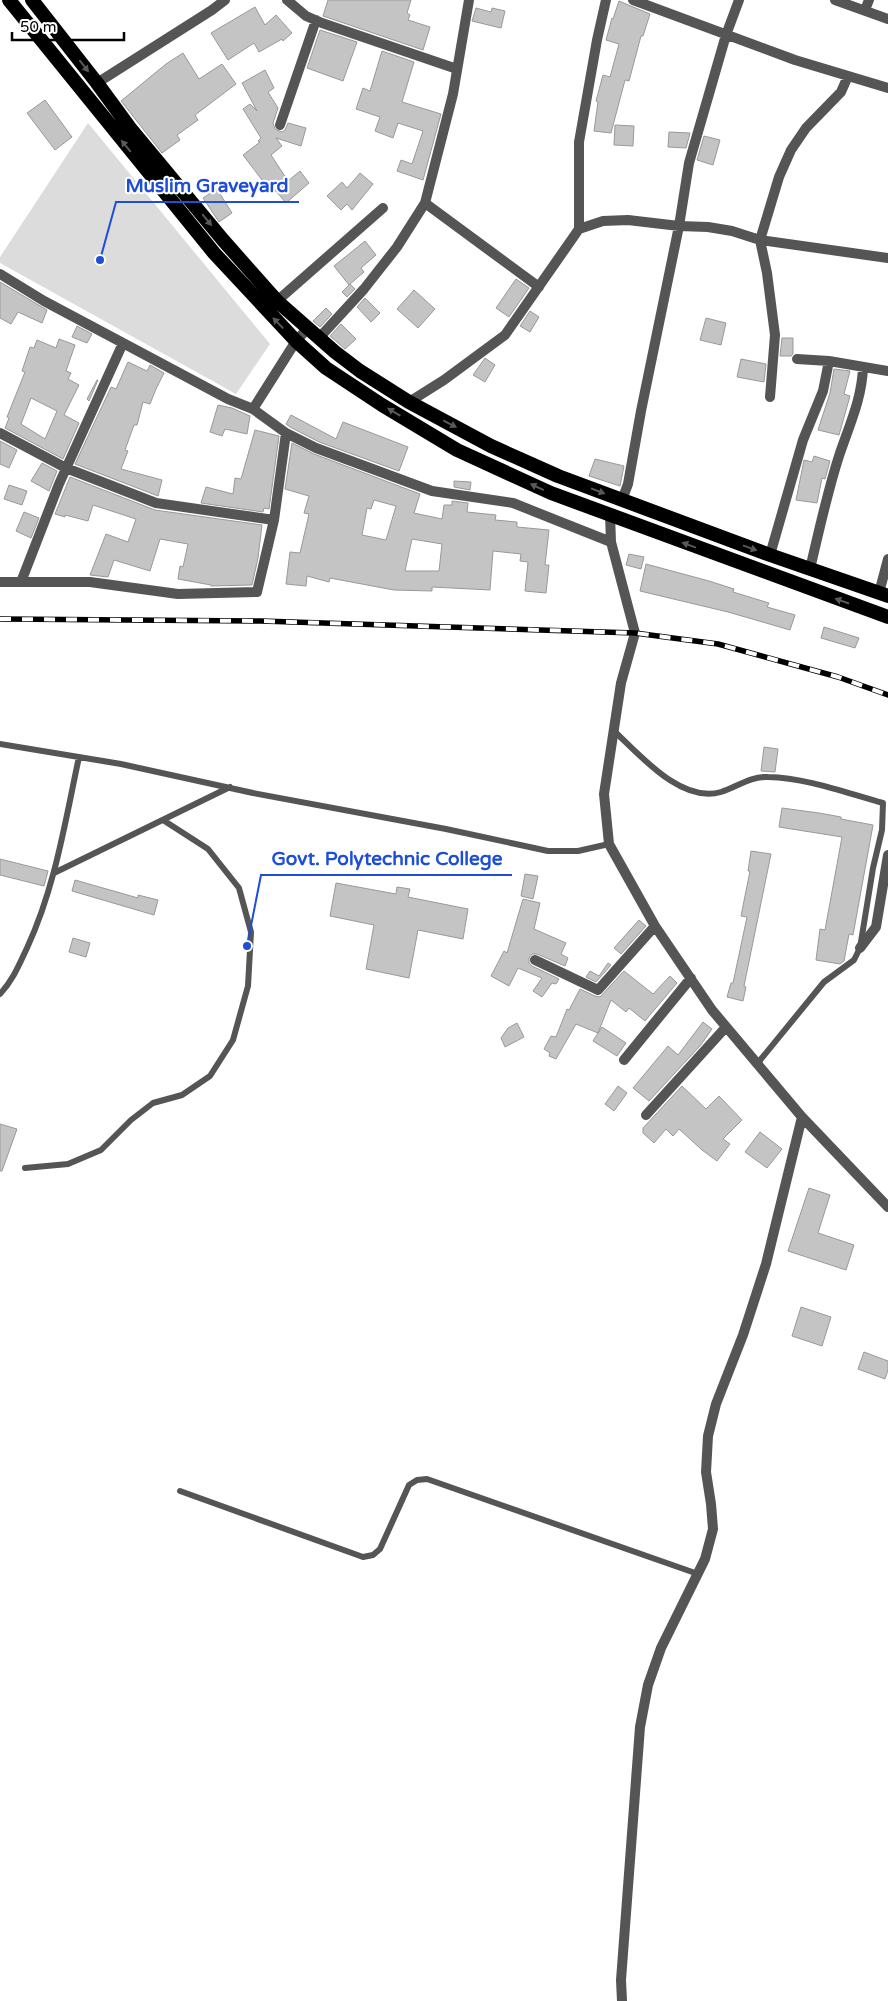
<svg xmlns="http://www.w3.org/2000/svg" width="888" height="2001" font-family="'Varela Round',sans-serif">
  <rect width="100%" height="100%" fill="#fff"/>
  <!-- green -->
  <path fill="#dcdcdc" d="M88,123L270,344L236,394L0,263V257Z"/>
  <!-- building -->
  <path fill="#c4c4c4" stroke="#999" fill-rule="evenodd" d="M328,0H411L407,13L410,15L408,20L430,27L423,50L323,16Z
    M619,1L650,14L643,36H641L629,81L625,80L611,133L594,131L598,102L596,101L603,75L610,77L619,44L606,40L612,18L613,19Z
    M255,7L265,25L276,15L292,33L283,41L282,39L259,52L254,43L228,60L211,33Z
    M476,8L491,12L492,8L505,11L501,28L472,21Z
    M320,30L357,42L343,81L307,68Z
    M382,51L414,62L402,102L441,114L423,180L397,171L401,160L412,164L423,131L398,123L393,138L375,131L380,117L356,109L363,88L370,91Z
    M183,53L199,79L222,64L236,84L195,115L198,120L177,135L180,140L162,153L121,101L166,64Z
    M265,70L274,88L268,92L278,108L273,123L275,129L282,132L285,130L288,123L306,128L301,146L276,138L282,146L271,155L288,181L300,171L309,183L286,203L276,191L272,193L243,155L260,142L258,141L261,138L243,109L250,104L257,111L242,83Z
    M45,100L72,137L55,150L27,113Z
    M615,125L634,126L633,146L614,145Z
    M669,132L690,133L686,148L668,147Z
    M704,136L720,140L713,165L697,160Z
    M360,173L373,184L352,210L347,204L341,210L327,196L342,182L347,188Z
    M217,189L232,213L219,222L203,198Z
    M365,241L376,255L361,268L364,272L349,285L334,266Z
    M516,279L529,288L509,317L496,308Z
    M0,282L47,310L42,323L18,312L11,324L0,318Z
    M350,284L355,289L347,297L342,292Z
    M414,290L435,309L418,328L397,309Z
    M365,298L380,313L371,322L357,307Z
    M326,308L332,314L320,327L313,321Z
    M530,311L539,317L530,332L520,326Z
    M706,318L726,323L721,345L700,340Z
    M341,324L356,339L345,349L330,336Z
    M77,326L92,334L87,343L72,337Z
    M782,338H793V354L791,356H780Z
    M59,339L75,345L66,371L71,373L68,379L79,385L64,415L79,423L63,459L5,428L9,418L7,417L25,372L22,371L30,347L34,348L37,340L56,348ZM31,398L57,411L45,439L21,424Z
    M485,358L495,365L485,382L473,375Z
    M741,359L766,364L764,382L737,377Z
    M128,362L147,371L150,365L164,373L156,389L150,404L143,402L137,425H134L125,450L128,451L121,469L162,480L158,496L75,464L111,387L116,389Z
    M834,369L850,371L844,394L850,396L839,435L818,430L830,393Z
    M97,380H98L89,401L87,399Z
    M218,405L232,408L250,416L247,434L225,429L222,436L210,432Z
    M291,415L336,439L343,422L408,447L399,471L319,442L290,427L286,424Z
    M255,430L279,436L269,509L264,508L263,512L201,503L206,487L233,494L235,478L241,479Z
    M0,441L17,450L9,468L0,464Z
    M292,443L314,454L420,494L414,513L442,519L444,505H452V501L468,503L467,512L496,515L495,520L517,522V527L549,530L545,565H549L546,593L525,591L528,562L520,561L521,554L493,551L490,590L432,587V591L394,590L330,578L329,582L307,576L306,586L286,584L290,552L300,553L309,514L304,513L309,496L285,489ZM374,500L396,506L386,540L362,535L367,508L371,509ZM412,539L442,544L439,571H405Z
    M814,456L830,461L825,479L822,478L817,503L796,500L804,460L812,462Z
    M595,459L624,466L620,486L589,476Z
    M42,463L57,471L49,491L31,481Z
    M70,477L155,510L262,525L258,558L252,585L211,586V585L178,579L180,566L183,567L188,544L160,539L150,571L114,560L108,577L90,575L106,534L128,542L136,519L93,505L88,521L65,515V517L55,514Z
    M454,481L471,482L470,490L454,487Z
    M9,485L27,491L22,505L4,499Z
    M24,512L39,518L31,538L16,531Z
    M629,554L644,557L641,569L626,565Z
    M646,564L709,581L734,589L733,592L769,603L767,607L795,615L790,630L728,612L640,591Z
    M824,627L859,638L855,648L821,638Z
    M764,747L778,749L775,772L761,771Z
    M782,808L819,813L841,817V819L873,825L853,935L849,934L844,961L840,964L816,960L820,929L825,930L842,837L779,827Z
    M751,851L771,854L744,986L746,987L743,1001L727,997L731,983H733L747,917L741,916L750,871H748Z
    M0,859L48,871L44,886L0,875Z
    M525,874L538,876L533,899L521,896Z
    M75,880L138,898V895L158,900L154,915L72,891Z
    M336,883L396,894L397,887L410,889L408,897L468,909L463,939L418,930L409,978L366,969L374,925L330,916Z
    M523,899L540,903L534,929L566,943L561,954L568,958L565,966L537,954H532L529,958V963L532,966L559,979L556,984L552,983L542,997L533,991L542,978L518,968L509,986L491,976L504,951L507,953Z
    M639,920L646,926L621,954L614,948Z
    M73,938L90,943L86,957L69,952Z
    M608,963L611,965L596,982L586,977L590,971L599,976Z
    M624,971L653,994L670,976L677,983L645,1021L629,1008L626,1012L611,1000L598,1033L602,1027L626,1043L617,1056L593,1041L598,1033L576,1024L556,1059L549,1056L550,1053L544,1049L551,1036L556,1037L567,1009L569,1010L580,989L595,996L600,997Z
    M703,1022L712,1029L700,1046L649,1101L633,1088L668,1046L678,1055Z
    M517,1023L524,1037L505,1047L501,1038L508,1028Z
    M618,1086L627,1093L614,1111L605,1104Z
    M682,1086L706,1109L719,1096L742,1120L723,1139L730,1144L717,1161L702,1150L679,1129L673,1136L666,1129L654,1143L643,1133V1128Z
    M0,1124L17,1129L2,1171H0Z
    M760,1132L782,1149L767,1168L745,1152Z
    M809,1188L830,1195L818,1233L854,1245L846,1270L788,1251Z
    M801,1307L831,1317L822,1346L792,1336Z
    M864,1352L888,1361V1370L885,1379L858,1369Z"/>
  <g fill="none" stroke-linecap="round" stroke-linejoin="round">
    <!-- service -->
    <path stroke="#555" stroke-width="6" d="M613,730C639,754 681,804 721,792C737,787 750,776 768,777C807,778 846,793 883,803L882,830L873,868L860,948L854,960L824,982L757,1064
      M0,744L121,764L253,793L446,829L548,851H578L609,844
      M54,873L230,787
      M0,994C13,980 19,965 27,948C55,888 65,822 79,757
      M25,1168L68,1164L101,1150L131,1120L153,1103L182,1095L210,1076L233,1040L248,986L251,932L239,888L208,849L163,820
      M180,1491L363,1557L373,1555L380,1549L409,1485L417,1480L427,1479L698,1574"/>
    <!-- minor -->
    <path stroke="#555" stroke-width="10" d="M287,0L306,16L322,23L457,69
      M633,0L795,60L888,88
      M835,0L888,19
      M865,10L869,0
      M97,83L212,10L225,0
      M280,125L316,20
      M425,203L539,287
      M579,229V142L597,40L606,0
      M0,274L44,301L123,343L228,399L253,409L286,433L316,448L432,491L513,503L611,542
      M277,301L383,208
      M319,338L364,289L397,247L425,203L453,94L469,0
      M797,359L829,361L888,371
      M770,397L775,335L767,273L760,240L779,177L791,150L806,128L841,92L848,76
      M409,402L444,380L505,335L579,229L603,221L628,220L679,226L708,227L732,231L760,240L888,258
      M253,409L296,341L308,328
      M0,433L66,468L156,503L274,520
      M622,500L628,484L641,411L679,226L689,163L726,35L739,0
      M610,514L611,542L635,633L621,683L604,794L609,844L655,926L712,1010L802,1117L766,1264L743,1335L716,1404L708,1436L706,1472L711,1504L713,1529L705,1559L661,1648L648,1685L640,1727L621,1980L622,2001
      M770,555L803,440L823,391L829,361
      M810,569C819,531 827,493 839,456C849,426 862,399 863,367
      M0,582H90L178,594L257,592L274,520L286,433
      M21,582L59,484L123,343
      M879,593L888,559
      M860,948L876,927L888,855
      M535,960L598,990L655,926
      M624,1060L691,978
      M646,1115L726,1027
      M802,1117L888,1207"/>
    <!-- trunk -->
    <path stroke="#000" stroke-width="14" d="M9,0L214,253L296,341L326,368L382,405L457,450L551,493L888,617
      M32,0L97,83L130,128L223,240L277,301L335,352L360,371L409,402L491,446L558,476L770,555L888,596"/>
    <defs>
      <path id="rail" d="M0,619L261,621L635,633L718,644L838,677L888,695"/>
    </defs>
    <!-- rail casing -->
    <use href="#rail" stroke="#000" stroke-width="5.5"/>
    <!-- rail -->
    <use href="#rail" stroke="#fff" stroke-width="4" stroke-dasharray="11" stroke-linecap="butt"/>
  </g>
  <!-- one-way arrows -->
  <defs><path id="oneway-solid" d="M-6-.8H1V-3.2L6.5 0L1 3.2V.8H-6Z" transform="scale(1.25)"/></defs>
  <g fill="#595959">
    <use href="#oneway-solid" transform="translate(84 66) rotate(52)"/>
    <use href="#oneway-solid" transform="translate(126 146) rotate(-129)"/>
    <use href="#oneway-solid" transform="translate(207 220) rotate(51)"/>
    <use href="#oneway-solid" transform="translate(278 323) rotate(-134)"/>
    <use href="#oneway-solid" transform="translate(394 412) rotate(-149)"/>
    <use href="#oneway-solid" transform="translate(450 424) rotate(28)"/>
    <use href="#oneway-solid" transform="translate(537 487) rotate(-155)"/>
    <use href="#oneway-solid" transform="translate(598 491) rotate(21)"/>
    <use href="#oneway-solid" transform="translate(689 545) rotate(-160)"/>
    <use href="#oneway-solid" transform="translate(750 548) rotate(20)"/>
    <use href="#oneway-solid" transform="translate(842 601) rotate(-161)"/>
  </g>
  <!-- callouts -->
  <path fill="none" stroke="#1d4ed8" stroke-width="2" d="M100 260L116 202H299M247 946L261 875H512"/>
  <g fill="#1d4ed8" stroke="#fff" stroke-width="2">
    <circle cx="100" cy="260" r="5"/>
    <circle cx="247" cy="946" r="5"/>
  </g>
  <g font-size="19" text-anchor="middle" font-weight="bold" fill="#1d4ed8" stroke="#fff" stroke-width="4" stroke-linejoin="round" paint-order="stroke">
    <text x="207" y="192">Muslim Graveyard</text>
    <text x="387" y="865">Govt. Polytechnic College</text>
  </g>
  <!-- scale -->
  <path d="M12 32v8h112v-8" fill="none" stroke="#000000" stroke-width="2.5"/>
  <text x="20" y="32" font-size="15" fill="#000000" stroke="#ffffff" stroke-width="4" paint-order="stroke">50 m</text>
</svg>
